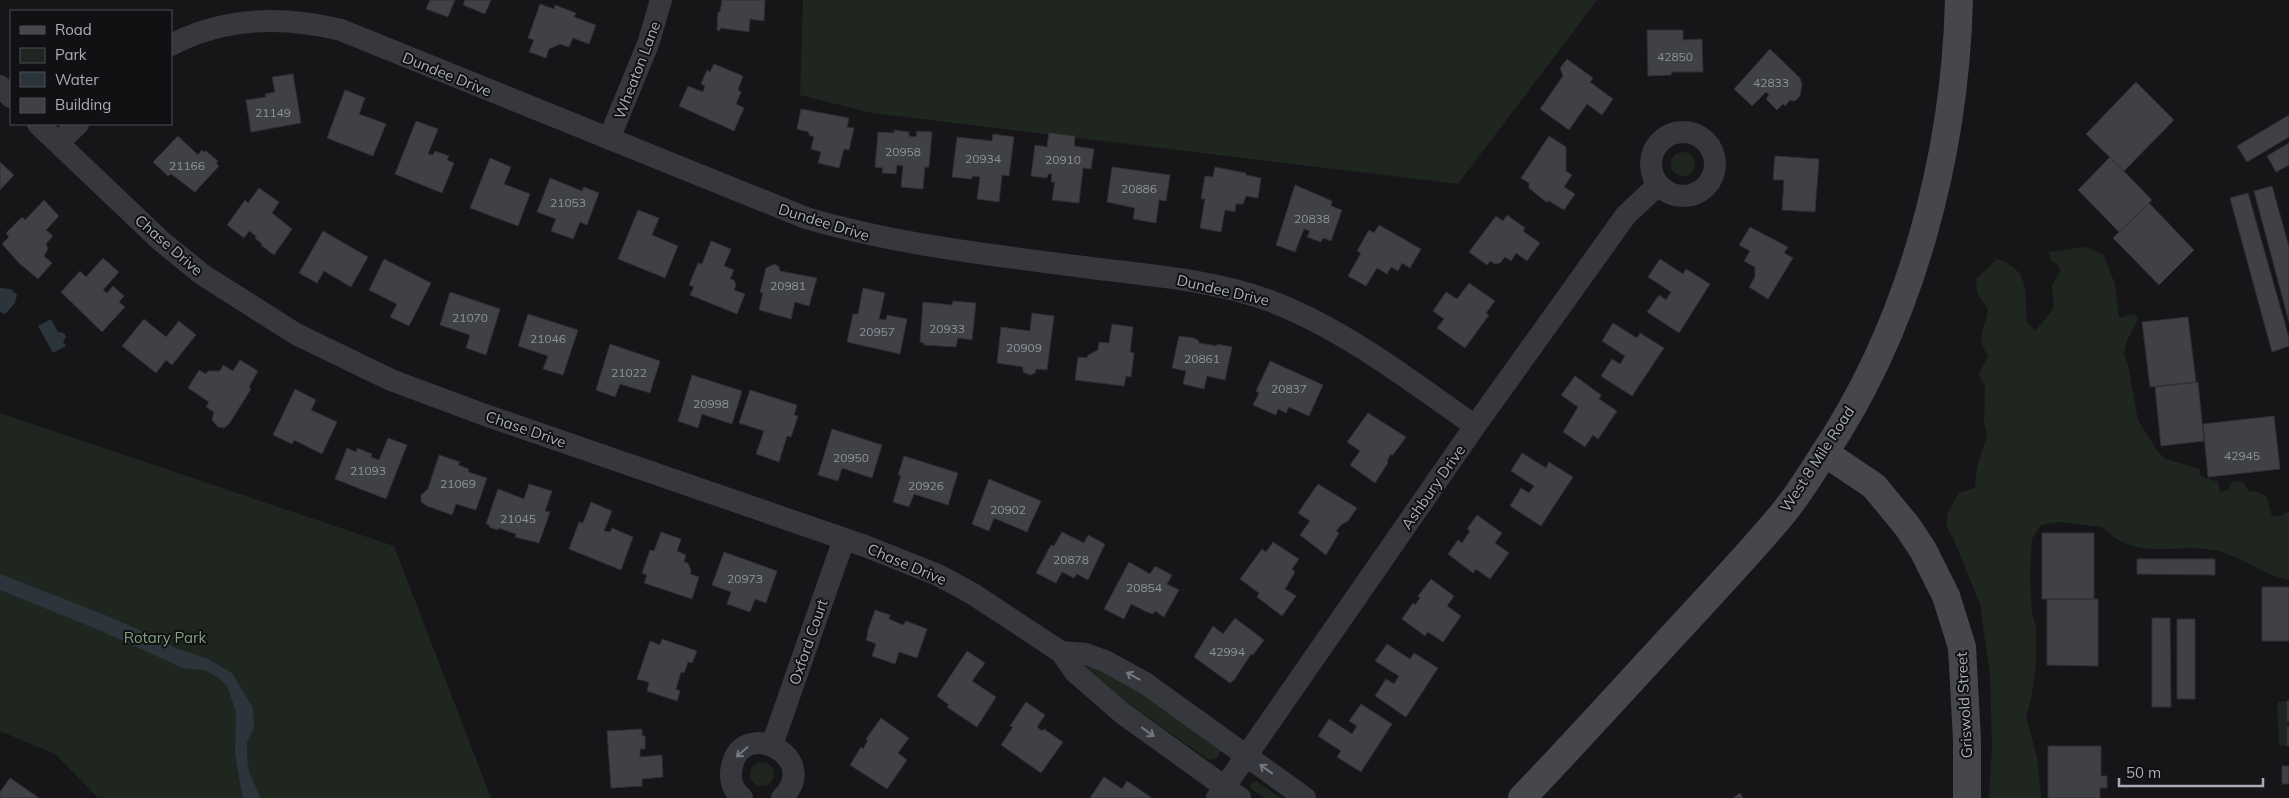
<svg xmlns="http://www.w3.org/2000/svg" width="2289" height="798" font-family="Mulish,sans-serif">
  <rect width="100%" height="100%" fill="#161618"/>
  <!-- green -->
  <path fill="#1e261f" d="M803,0H1597L1458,184L872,113L800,95Z
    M1671 164a12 12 0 1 1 24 0a12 12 0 1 1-24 0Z
    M2085,247L2103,254L2115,284L2119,318L2135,314L2138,320L2127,340L2124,354L2128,365L2138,420L2158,452L2166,459L2199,469L2201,476L2218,482L2220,492L2228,490L2232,481L2243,482L2249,491L2259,492L2266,496L2272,516H2282L2289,510V580C2264,576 2243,557 2218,551C2175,541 2138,564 2102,527L2059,522L2041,525L2032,539L2030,579L2032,612L2036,628V666L2031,700L2026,717L2037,757L2041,798H1989L1992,747L1990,676L1980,604L1954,540L1946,526L1948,512L1959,493L1975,488L1977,467L1987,435L1984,422L1985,386L1979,374L1988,356C1975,336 1985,329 1988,309L1977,293L1976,279L1997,259C2032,270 2024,294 2027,323L2035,331L2054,308L2052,285L2061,270L2056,263L2050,260L2049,252Z
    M0,413L394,546L491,798H98L55,754L0,731Z
    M1089,665L1136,687L1221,750C1219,757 1216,760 1209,760L1126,702L1089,669Z
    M2287,701V721H2289L2287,746L2279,745L2277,706L2278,702Z
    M750 774a12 12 0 1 1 24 0a12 12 0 1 1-24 0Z
    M1256,781L1258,782L1281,798H1264L1250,788L1251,784Z"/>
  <!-- water -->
  <path fill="#2c353c" d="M0,288L11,289L17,295L15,303L5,314L0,312Z
    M51,319L58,332L64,333L66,337L63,342L66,346L53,353L38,326Z
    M0,574L105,615L151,635L173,647L208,659L232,673L253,708L254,728L247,742V758L249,772L261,798H243L242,795L235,753L236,712L227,686L218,677L204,670L183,668L99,630L0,590Z"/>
  <!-- building -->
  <path fill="#404145" stroke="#303034" d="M430,0H455L448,17L426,9Z
    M465,0H491L485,14L463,5Z
    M722,0H765L764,21L750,19L749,32L720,28V31L717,30L718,12H720Z
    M540,4L554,9L555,5L576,13L574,17L596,25L589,44L573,38L569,47L560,44L549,49L546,58L529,52L534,40L528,38Z
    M1647,30H1683V40L1702,39L1703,72H1672L1671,75L1648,76Z
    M1770,49L1800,78L1802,85L1800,96L1795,101L1790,100L1785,106L1783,104L1777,110L1766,99L1769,95L1766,92L1752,106L1734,89Z
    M1567,59L1593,78L1590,82L1613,99L1602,115L1587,104L1569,130L1540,109L1563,76L1560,68Z
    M714,64L743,76L738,90L741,92L736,104L744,108L734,131L679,106L688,86L703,92L705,86L701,84L707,70L710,72Z
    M293,74L301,123L251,132L246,100L266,97L265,94L275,92L272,77Z
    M2136,82L2174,120L2124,171L2086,134Z
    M345,90L365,98L359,114L386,124L373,156L327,138Z
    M801,109L849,118L847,127L854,128L849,150L844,149L839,168L818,163L821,152L811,149L814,137L809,135V132L797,129Z
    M2289,115V137L2247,162L2237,146Z
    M416,121L438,129L428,154L433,155L435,151L449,156L447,160L454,163L442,193L395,174Z
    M894,130L909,132V136L916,137L917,131L932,132L929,167H925L923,189L901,187L903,166L897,165L896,174L882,173L883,168L875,167L878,132L894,133Z
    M1049,133L1075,136L1074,146L1094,149L1091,169L1083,168L1079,203L1052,200L1055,182H1051L1052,174H1048L1047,178L1031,176L1035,145L1047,147Z
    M993,134L1014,137L1009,176L1002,175L999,202L977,199L980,177L972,176V179L952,177L957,137L992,141Z
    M178,136L198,155L202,150L204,152L206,151L218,161L216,163L219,166L195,192L171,174L168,176L153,162Z
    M1549,136L1566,147V171L1572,175L1564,187L1575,194L1564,210L1549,201L1546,202L1529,188V183L1521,178Z
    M2289,143V165L2276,172L2267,156Z
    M1775,156L1819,159L1815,212L1782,210L1784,180H1773Z
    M2110,157L2152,200L2119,232L2078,190Z
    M490,158L511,167L504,184L530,194L518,226L470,208Z
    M0,162L14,175L0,190Z
    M1112,167L1170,175L1166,201L1159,200L1156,223L1133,219L1135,208L1107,202Z
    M1215,167L1246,173V175L1261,178L1258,198L1246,196L1243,204H1236L1235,212L1225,210L1221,232L1200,228L1205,199H1201L1205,176L1213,177Z
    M550,178L582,191L584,187L599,193L587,225L580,222L573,239L551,231L556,219L537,212Z
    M1295,185L1332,201L1331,206L1342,210L1331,241L1323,238L1321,242L1307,237L1310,231L1304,229L1295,252L1276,245Z
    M2272,186L2289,247V322L2254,191Z
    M259,188L279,202L272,213L292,229L274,255L261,245L262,244L255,238L256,236L249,231L244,238L227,225L245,200L248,203Z
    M2248,193L2289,338V346L2272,352L2230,198Z
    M44,200L59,216L46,230L53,236L46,244L48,249L44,256L52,263L38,279L19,263L2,244L9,237L6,233L22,217L25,220Z
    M2149,203L2194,250L2159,285L2113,238Z
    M638,210L659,218L652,235L678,246L665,278L618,259Z
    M1507,215L1525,228L1523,231L1540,243L1527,261L1516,253L1511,261L1505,257L1500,263L1495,264L1490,261L1487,265L1469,252L1496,216L1503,221Z
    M1379,225L1421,249L1410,268L1402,263L1398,271L1391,267L1387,274L1377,268L1366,286L1348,276L1361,253L1357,251L1369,230L1374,233Z
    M1750,227L1788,247L1784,253L1793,258L1768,299L1749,287L1755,277V267L1744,261L1750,251L1739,245Z
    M323,231L368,257L351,287L324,271L317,283L299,273Z
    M711,241L731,249L724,266L734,270L730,279L734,280L736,285L734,290L745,294L737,314L690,295L694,287L689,285L698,263L702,264Z
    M103,258L119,272L103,290L107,293L113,286L124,296L119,302L125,307L102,332L61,292L80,271L86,277Z
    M384,259L431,283L409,326L390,317L397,304L369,290Z
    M1660,259L1683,274L1686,269L1710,284L1679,333L1647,312L1659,295L1666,300L1671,292L1648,277Z
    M775,264L779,267L780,271L817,278L809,306L795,302L791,319L759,310L763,293L760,292L766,268Z
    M1469,283L1495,301L1486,313L1489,315L1465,348L1437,328L1444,319L1433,311L1446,292L1457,299Z
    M863,288L885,293L879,319L886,320L887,315L907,319L900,354L847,342L853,314H858Z
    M450,292L500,309L486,355L466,348L470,335L440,325Z
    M953,301L976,303L972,340L958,338L956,347L924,345V343L920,342L923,302L952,305Z
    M1032,313L1054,316L1047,370L1036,369L1035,373L1030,375L1023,372V367L997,363L1001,327L1030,331Z
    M528,314L578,330L563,375L543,369L548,356L518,346Z
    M2188,317L2196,382L2150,387L2142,322Z
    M144,319L166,337L179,321L196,335L172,365L166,360L156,373L122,346Z
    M1613,323L1637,338L1640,333L1664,348L1632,396L1601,376L1612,359L1620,364L1625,356L1602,341Z
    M1112,324L1133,327L1130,352L1134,353L1131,377L1126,376L1124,386L1075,380L1078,357L1087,358L1088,355L1098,350L1099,342L1109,343Z
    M1179,336L1194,338L1199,341V343L1217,346V344L1232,347L1225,380L1207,376L1204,389L1183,384L1186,371L1172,368Z
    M610,344L660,361L650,393L620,384L615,397L596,390Z
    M240,360L258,371L249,387L251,389L229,424L224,428L218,427L212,420L214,412L206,407L209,402L188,388L199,370L206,374L208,371H220L223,365L233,371Z
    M1270,361L1323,385L1309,416L1289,407L1286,413L1278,409L1276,415L1253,405L1259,393L1256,391Z
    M692,375L742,391L732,424L702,414L698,428L678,421Z
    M1575,376L1601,395L1599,399L1617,411L1598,439L1593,435L1585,447L1563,432L1578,407L1561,395Z
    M2198,382L2204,441L2161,446L2155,387Z
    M295,389L316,400L311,410L337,422L322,454L294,440L292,444L273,435Z
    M750,390L797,405L794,415L798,416L791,437L787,436L779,462L756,454L764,431L739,423Z
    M1368,413L1406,437L1393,455L1391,454L1387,461L1388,463L1375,483L1350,465L1360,451L1347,442Z
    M2274,416L2280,469L2208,477L2203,424Z
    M832,429L882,445L872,478L842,468L838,481L818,475Z
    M388,438L407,445L386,499L335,479L347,448L356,452L357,448L372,454L371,457L379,460Z
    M1522,453L1546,468L1549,462L1573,477L1541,526L1510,506L1521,488L1529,493L1534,486L1511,471Z
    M439,455L460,462L458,465L469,469L468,472L487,478L476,510L456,504L452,515L427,506L421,502V495L428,489Z
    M904,456L958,473L948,505L914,494L909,507L893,502L901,475H898Z
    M989,479L1041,501L1027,532L994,518L989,531L972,524Z
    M529,484L552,491L545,511L550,512L539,543L515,537L516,534L498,528V530L489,527L490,525L486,524L498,489L524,499Z
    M1318,484L1357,508L1348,521L1341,525L1336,531L1339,533L1326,555L1300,535L1310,521L1298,513Z
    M591,502L612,511L604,531L610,532L612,528L633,537L621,570L569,549L579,522L583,523Z
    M1477,515L1502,533L1495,543L1509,553L1490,579L1476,569L1473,573L1448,554L1458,540L1462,543L1470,531L1467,529Z
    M661,532L681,539L677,551L686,555L684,562L688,563L691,571L690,574L699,577L692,599L644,583L647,575L642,573L650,550L654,551Z
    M1062,532L1084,543L1088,535L1105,544L1088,580L1077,574L1074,578L1062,572L1056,583L1036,573L1051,545L1054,546Z
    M2042,533H2094V599H2042Z
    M1273,542L1299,559L1292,569L1295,572L1285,589L1296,596L1282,616L1257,597L1259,593L1240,579L1262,549L1266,552Z
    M724,552L777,571L766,603L755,599L750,612L727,604L731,592L712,585Z
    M2137,559H2215V575L2137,574Z
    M1129,562L1150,574L1155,566L1172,575L1167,584L1179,590L1164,617L1155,611L1153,614L1147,612L1131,604L1124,619L1104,609Z
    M1431,579L1454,596L1447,606L1461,616L1443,642L1428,632L1425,636L1402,619L1413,603L1415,605L1420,598L1418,596Z
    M2262,587H2289V641H2262Z
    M2047,599H2098V666L2047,665Z
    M875,610L890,615L889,619L903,625L906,621L927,629L917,658L899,652L895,664L872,656L876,644L866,640L868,634L867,633Z
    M1235,618L1264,640L1253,655L1251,654L1234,680L1230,683L1194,657L1213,626L1223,634Z
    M2152,618H2170L2171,707H2152Z
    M2177,619H2195V699H2177Z
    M662,639L697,651L692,663L688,662L684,673L681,672L676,689L680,691L677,701L647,691L649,682L637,679L650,641L660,645Z
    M1387,644L1410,659L1414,653L1438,668L1406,717L1375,696L1386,679L1394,684L1399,676L1375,661Z
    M967,651L985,663L972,681L996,697L977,727L947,707L949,705L937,696Z
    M2287,701H2289V721H2287Z
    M1026,702L1045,715L1037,727L1042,731L1044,729L1063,742L1041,773L1001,745L1013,727L1010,726Z
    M1361,704L1392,724L1361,772L1337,757L1341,751L1318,736L1329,719L1352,734L1357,726L1349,721Z
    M881,718L909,738L898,753L907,760L887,789L850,765L861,747L863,749L868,740L866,739Z
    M2287,727H2289V746H2287Z
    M642,729V736H645V749H640V757L662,755L663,777L642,779V786L611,788L607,731Z
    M2048,746H2101V776H2107V788H2100V798H2048Z
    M2282,766H2289V784H2282Z
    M1104,777L1122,789L1127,781L1152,798H1090Z
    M10,778L39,798H0V792Z
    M1740,793L1743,798H1733Z"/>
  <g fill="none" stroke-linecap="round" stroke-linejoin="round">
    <!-- street -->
    <path stroke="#37383d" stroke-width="22" d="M171,45C224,17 284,16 341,30L806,218C902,246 1000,256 1099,269C1157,276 1218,281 1273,302C1347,331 1411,381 1475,426
      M0,86L11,97
      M38,124L161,241L203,275L296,334L391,380L485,415L865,546L938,575L973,594L1061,652L1075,672L1122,713L1240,798
      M1651 164a32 32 0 1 1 64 0a32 32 0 1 1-64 0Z
      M609,139L648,44L661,0
      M58,143L78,124
      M1061,652L1086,654L1105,661L1145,683L1305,798
      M772,745L844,539
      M742,798C732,789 729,779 732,766C743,716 823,758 782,798
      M1217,798L1475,426L1626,215L1658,185"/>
    <!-- secondary -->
    <path stroke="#45474d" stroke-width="28" d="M1825,453L1874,486L1907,526L1923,550L1946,596L1962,647L1967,740V798
      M1522,798C1575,743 1627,685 1679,629C1713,592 1748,555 1780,517C1796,498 1810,476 1823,455C1911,324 1955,156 1959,0"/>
  </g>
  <!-- one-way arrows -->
  <defs><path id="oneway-shaft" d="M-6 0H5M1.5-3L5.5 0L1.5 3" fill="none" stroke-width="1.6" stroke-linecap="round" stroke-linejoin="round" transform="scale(1.25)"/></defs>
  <g stroke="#757881">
    <use href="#oneway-shaft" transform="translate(1133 676) rotate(-151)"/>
    <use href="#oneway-shaft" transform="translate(1148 732) rotate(36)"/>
    <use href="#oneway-shaft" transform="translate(742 752) rotate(139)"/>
    <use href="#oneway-shaft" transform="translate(1266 769) rotate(-144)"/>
  </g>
  <g text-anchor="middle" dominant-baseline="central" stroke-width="4" stroke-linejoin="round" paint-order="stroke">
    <!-- number labels -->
    <g font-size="12" fill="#8e929b">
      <text x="1675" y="56">42850</text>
      <text x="1771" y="82">42833</text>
      <text x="273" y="112">21149</text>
      <text x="903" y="151">20958</text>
      <text x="983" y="158">20934</text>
      <text x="1063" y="159">20910</text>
      <text x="187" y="165">21166</text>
      <text x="1139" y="188">20886</text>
      <text x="568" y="202">21053</text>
      <text x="1312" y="218">20838</text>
      <text x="788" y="285">20981</text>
      <text x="470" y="317">21070</text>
      <text x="947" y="328">20933</text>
      <text x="877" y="331">20957</text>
      <text x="548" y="338">21046</text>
      <text x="1024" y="347">20909</text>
      <text x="1202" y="358">20861</text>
      <text x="629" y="372">21022</text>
      <text x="1289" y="388">20837</text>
      <text x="711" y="403">20998</text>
      <text x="2242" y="455">42945</text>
      <text x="851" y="457">20950</text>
      <text x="368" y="470">21093</text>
      <text x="458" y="483">21069</text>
      <text x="926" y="485">20926</text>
      <text x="1008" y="509">20902</text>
      <text x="518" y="518">21045</text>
      <text x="1071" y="559">20878</text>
      <text x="745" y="578">20973</text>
      <text x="1144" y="587">20854</text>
      <text x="1227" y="651">42994</text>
    </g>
    <!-- street labels -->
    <g font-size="15" fill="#a8adb8" stroke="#111113">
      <text transform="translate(637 70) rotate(-69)">Wheaton Lane</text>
      <text transform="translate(447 74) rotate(22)">Dundee Drive</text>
      <text transform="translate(824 222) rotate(17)">Dundee Drive</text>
      <text transform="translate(169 245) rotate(41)">Chase Drive</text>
      <text transform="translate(1223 290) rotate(13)">Dundee Drive</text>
      <text transform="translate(526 429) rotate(19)">Chase Drive</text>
      <text transform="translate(1817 459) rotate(-57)">West 8 Mile Road</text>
      <text transform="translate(1433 487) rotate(-55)">Ashbury Drive</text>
      <text transform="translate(907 564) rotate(23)">Chase Drive</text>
      <text transform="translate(808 642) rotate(-71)">Oxford Court</text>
      <text transform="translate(1964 705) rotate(-93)">Griswold Street</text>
    </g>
    <!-- park labels -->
    <g font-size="15" fill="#7fa381" stroke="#111113">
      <text x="165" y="637">Rotary Park</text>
    </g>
  </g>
  <!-- legend -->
  <rect x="10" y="10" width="162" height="115" fill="#111113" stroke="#4d4f55"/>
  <rect x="20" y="26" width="25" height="8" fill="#45474d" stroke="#4d4f55"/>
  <text x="55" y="35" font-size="15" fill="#a8adb8">Road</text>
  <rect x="20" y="48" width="25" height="15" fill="#1e261f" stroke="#4d4f55"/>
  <text x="55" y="60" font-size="15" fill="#a8adb8">Park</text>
  <rect x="20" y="72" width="25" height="15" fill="#2c353c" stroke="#4d4f55"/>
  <text x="55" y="85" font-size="15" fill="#a8adb8">Water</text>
  <rect x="20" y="98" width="25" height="15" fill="#404145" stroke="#4d4f55"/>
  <text x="55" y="110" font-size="15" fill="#a8adb8">Building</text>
  <!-- scale -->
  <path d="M2119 778v8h144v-8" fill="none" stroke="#a8adb8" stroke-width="2.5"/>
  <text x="2126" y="778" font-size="15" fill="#a8adb8" stroke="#111113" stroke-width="4" paint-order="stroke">50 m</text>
</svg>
